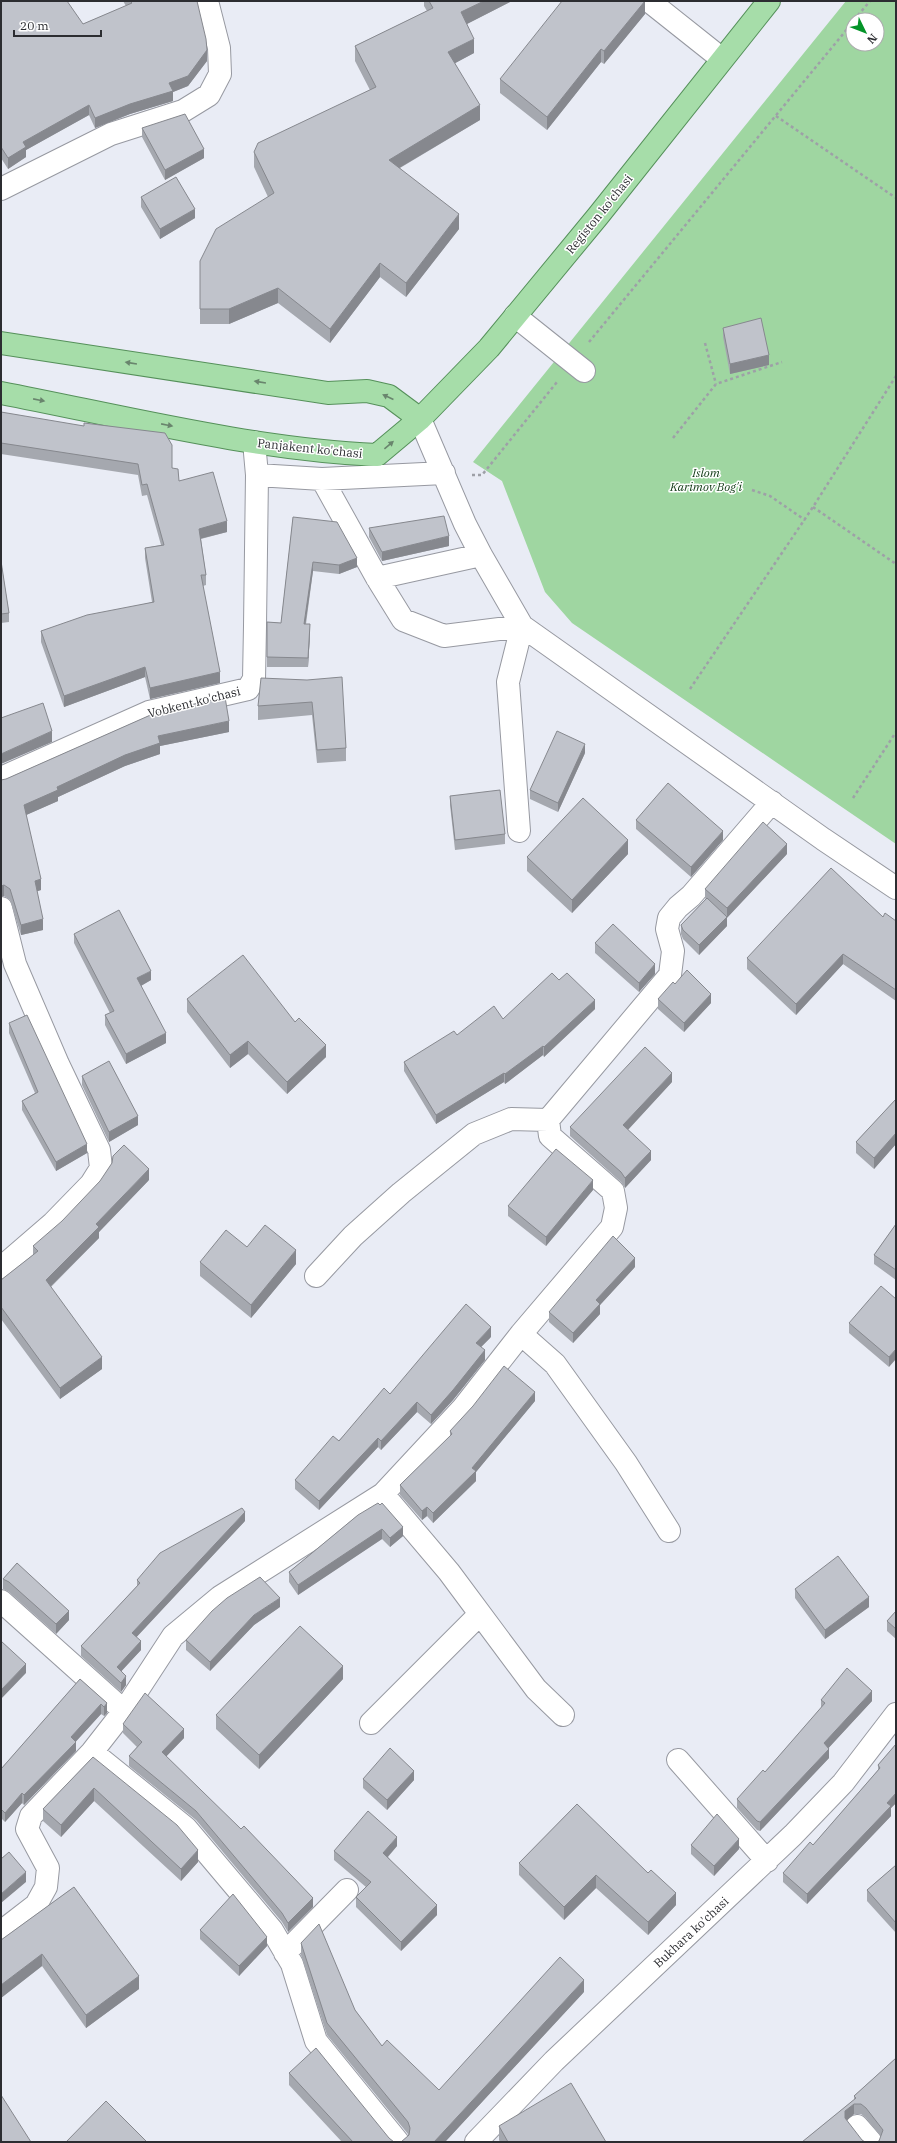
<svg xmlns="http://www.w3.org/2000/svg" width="897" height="2143" font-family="'IBM Plex Serif',serif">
  <rect width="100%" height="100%" fill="#e9ecf5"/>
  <!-- green -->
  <path fill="#9fd6a1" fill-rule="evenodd" d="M846,1H896V844L572,623L545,592L502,481L473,462ZM853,20H877V44H853Z"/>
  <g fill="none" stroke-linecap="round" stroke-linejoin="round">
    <defs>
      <path id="minor" d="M649,1L722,59
        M1,189L111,134L183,111L209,95L220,74L219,48L207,1
        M515,316L584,371
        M420,419L465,524L481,555L522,626L823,839L896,888
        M257,475L322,479L444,473
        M322,479L377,578L403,620L444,636L522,626L508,682L519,831
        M377,578L481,555
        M1,778L149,712L248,689L254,679L255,626L257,475L254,442
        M1,908L15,964L58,1064L99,1150L101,1168L91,1184L53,1223L1,1268
        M316,1276L353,1236L401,1193L474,1134L511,1119L548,1120
        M521,1334L555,1364L626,1463L669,1531
        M383,1494L449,1572L536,1689L563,1715
        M1,1601L124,1711
        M371,1723L479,1615
        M92,1752L186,1828L272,1930L292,1964L316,2041L398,2142
        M678,1760L767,1861
        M1,1932L36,1905L46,1887L48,1868L27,1829L31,1816L92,1752L124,1711L173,1636L220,1597L383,1494L463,1408L521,1334L612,1227L616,1208L613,1191L550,1136L548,1120L670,975L673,951L667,929L669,918L678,907L691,896L772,802
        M285,1953L347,1890
        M857,2126L871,2142
        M476,2142L554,2061L793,1835L843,1783L896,1714"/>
      <path id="major" d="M1,343L328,393L367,391L389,396L420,419
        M1,393C125,417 251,449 377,455L420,419L489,348L598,216L769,1"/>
    </defs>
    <!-- minor casing -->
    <use href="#minor" stroke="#9799a1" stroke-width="24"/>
    <!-- major casing -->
    <use href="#major" stroke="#55905a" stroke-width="24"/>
    <!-- path -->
    <path stroke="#9ea0a7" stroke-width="2.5" stroke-dasharray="3 3" stroke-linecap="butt" d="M854,20L870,1
      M776,116L896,198
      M589,342L853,22
      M705,343L716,384
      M673,438L716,384L782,362
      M472,475H482L557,382
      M752,490L770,496L805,520
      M813,507L896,564
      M690,689L813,507L896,376
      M853,798L896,732"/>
    <!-- minor -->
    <use href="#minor" stroke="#fff" stroke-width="22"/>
    <!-- major -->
    <use href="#major" stroke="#a6dda9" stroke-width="22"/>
  </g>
  <!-- wall -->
  <path fill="#a5a8af" d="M1,1L83,24L126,6L123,1H197L207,61L188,86L173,92V101L130,114L95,128L89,115L26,150V157L8,169L1,158Z
    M424,1H510V2L467,24L474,53L455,63L480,120L400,168L459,229L406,297L380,277L330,343L278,303L229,324H200V261L268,197L254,167V152L370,90L355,61V46L427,11L424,6Z
    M645,1V14L604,64L601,62L547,130L500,93V79Z
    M142,128L204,158L165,180L142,137Z
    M141,197L195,218L160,239L141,207Z
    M723,328L769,365L730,374L723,337Z
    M1,412L172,468L179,481L227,532L201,539L206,575V585L203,586L220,683L150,699L145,677L64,707L41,642V631L152,602L145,558V548L161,545L147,495L142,496L138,475L1,454Z
    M293,517L357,567L339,574L313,571L306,624L310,634L308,667H267V622L281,623Z
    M369,528L449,546L382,561L369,537Z
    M1,561L9,613V622L1,623Z
    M307,680L346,748V761L317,763L312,715L258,720V706Z
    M155,713L229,732L160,746V754L125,766L58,797V801L26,815L41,890L37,891L43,930L21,935L10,900L4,896L1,897L6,779Z
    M585,753L558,812L530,799V790Z
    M450,796L505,834V844L455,850L450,805Z
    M636,820L723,840L691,877L636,829Z
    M628,854L572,913L527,871V857Z
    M787,854L727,917V926L699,955L683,939L681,934V925L706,899L705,898V889Z
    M883,917L896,921V1001L843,964L796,1015L747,969V958Z
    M74,934L151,980L141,986L166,1043L126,1064L105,1025V1015L110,1013L74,943Z
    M595,943L655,974L639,992L595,953Z
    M559,980L595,1009L544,1057L543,1055L505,1084L504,1082L436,1124L404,1071V1062L457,1035L503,1019Z
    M675,984L711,1003L684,1032L658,1009V999Z
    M187,999L295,1022L326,1057L287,1094L248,1054L230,1068L187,1012Z
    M9,1023L87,1153L56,1171L22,1110V1101L35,1093L9,1033Z
    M82,1076L138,1125L109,1142L82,1085Z
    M672,1082L628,1130L651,1160L625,1188L621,1182L570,1136V1127Z
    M896,1099V1144L874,1169L856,1153V1142Z
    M149,1180L99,1232V1238L51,1287L102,1369L60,1399L1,1319V1280L33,1255V1246Z
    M593,1190L546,1246L508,1216V1206Z
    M896,1224V1280L874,1264V1255Z
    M247,1247L296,1264L251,1318L200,1276V1262Z
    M635,1267L600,1305V1314L573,1343L549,1322V1312Z
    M896,1299L889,1367L849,1333V1323Z
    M491,1337L481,1347L485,1360L453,1400L431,1424L417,1412L381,1450L378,1447L319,1510L295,1489V1480L390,1394Z
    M535,1401L476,1472V1481L433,1523L427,1516L422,1520L400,1495V1485L450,1436V1431Z
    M358,1515L403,1536L390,1547L382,1539L298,1595L289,1582V1572Z
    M245,1521L136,1637L141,1650L121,1671L126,1685L121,1692L81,1656V1646L137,1586V1580Z
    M17,1563L69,1620L56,1634L9,1592L3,1589V1579Z
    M795,1589L869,1607L825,1639L795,1598Z
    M280,1607L254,1625L210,1671L186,1650V1640Z
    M896,1611V1639L887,1631V1621Z
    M80,1679L107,1703V1713L104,1716L101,1714L76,1741V1751L24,1805L22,1803L5,1822L1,1818V1769Z
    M343,1679L259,1769L216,1729V1715Z
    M821,1700L872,1701L828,1748L829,1758L760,1831L757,1830L737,1808V1799L765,1772L821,1708Z
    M123,1724L184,1738L166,1756L313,1907L288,1932L282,1922L196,1820L129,1766V1756L137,1747L123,1733Z
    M896,1744V1803L891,1808V1816L807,1904L783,1882V1873L813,1845L878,1770V1765Z
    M93,1757L198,1862L181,1881L94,1801L61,1837L43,1821V1809Z
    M363,1779L414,1780L387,1810L363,1788Z
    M577,1804L676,1905L648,1935L596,1888L564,1920L519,1875V1863Z
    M691,1845L739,1849L714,1876L691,1854Z
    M397,1846L388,1857L437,1915L401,1951L356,1907V1897L366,1887L334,1860V1851Z
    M896,1865V1933L867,1901V1890Z
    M74,1887L139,1989L86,2028L42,1966L1,1998V1940Z
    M200,1930L267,1946L239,1976L200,1939Z
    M301,1943L355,2010L382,2046L439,2090L584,1992L445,2142H401L408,2136V2134L327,2035L301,1955Z
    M896,2058V2142L879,2141L881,2137L866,2118L861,2114H854L847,2120L802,2142L854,2100V2096Z
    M289,2073L394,2142H398H342L289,2085Z
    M499,2126L606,2142H500L499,2140Z"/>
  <!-- shaded-wall -->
  <path fill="#86888e" d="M484,1H510V2L461,27V12Z
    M645,1V14L604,64V51Z
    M474,39V53L448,67V52Z
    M601,49V62L547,130V117Z
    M207,50V61L188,86L173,92V101L130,114L95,128V118L169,83Z
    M89,105V115L26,150V157L8,169V158L23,142Z
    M480,105V120L389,174V160Z
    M204,149V158L165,180V170Z
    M195,209V218L160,239V229Z
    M459,214V229L406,297V283Z
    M380,263V277L330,343V329Z
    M278,288V303L229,324V309Z
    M769,355V365L730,374V364Z
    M227,521V532L199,539V529Z
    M449,536V546L382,561V552Z
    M357,558V567L339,574V565Z
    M313,562V571L304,633V624Z
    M310,624V634L308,667V658Z
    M145,667V677L64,707V696Z
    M220,672V683L150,699V688Z
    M229,721V732L160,746V754L125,766L58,797V801L24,816V805L57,787L158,736Z
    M52,731V742L1,764V754Z
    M585,744V753L558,812V803Z
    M723,831V840L691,877V867Z
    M628,840V854L572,913V900Z
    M787,844V854L727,918V908Z
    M41,879V890L35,892V881Z
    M4,885V896L1,897V886Z
    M727,917V926L699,955V945Z
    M43,919V930L21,935V925Z
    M843,954V964L796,1015V1004Z
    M655,964V974L639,992V983Z
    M151,971V980L137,988V978Z
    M711,994V1003L684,1032V1023Z
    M595,1000V1009L544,1057V1047Z
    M166,1033V1043L126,1064V1054Z
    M248,1041V1054L230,1068V1055Z
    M326,1045V1057L287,1094V1082Z
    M543,1046V1055L505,1084V1074Z
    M504,1073V1082L436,1124V1115Z
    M672,1073V1082L623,1135V1125Z
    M138,1116V1125L109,1142V1132Z
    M896,1133V1144L874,1169V1158Z
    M87,1144V1153L56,1171V1162Z
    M651,1151V1160L625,1188V1178Z
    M149,1169V1180L99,1232V1238L46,1291V1280L96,1224Z
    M593,1180V1190L546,1246V1237Z
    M296,1250V1264L251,1318V1305Z
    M635,1258V1267L600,1305V1314L573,1343V1333L596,1300Z
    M491,1327V1337L476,1352V1343Z
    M896,1349V1359L889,1367V1357Z
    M485,1350V1360L453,1400L431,1424V1415Z
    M102,1357V1369L60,1399V1388Z
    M535,1392V1401L476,1472V1481L433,1523V1513Z
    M417,1402V1412L381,1450V1441Z
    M378,1438V1447L319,1510V1501Z
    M427,1507V1516L422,1520V1511Z
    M245,1512V1521L132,1642V1633Z
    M403,1527V1536L390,1547V1538Z
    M382,1529V1539L298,1595V1585Z
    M869,1597V1607L825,1639V1630Z
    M280,1598V1607L254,1625L210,1671V1662L254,1615Z
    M69,1611V1620L56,1634V1624Z
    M141,1641V1650L117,1676V1667Z
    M26,1664V1673L1,1699V1690Z
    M343,1666V1679L259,1769V1755Z
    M126,1676V1685L121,1692V1683Z
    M872,1691V1701L824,1753V1743Z
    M107,1703V1713L104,1716V1707Z
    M101,1704V1714L71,1747V1737Z
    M184,1729V1738L162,1761V1752Z
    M76,1742V1751L24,1805V1795Z
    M829,1749V1758L760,1831V1822Z
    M414,1771V1780L387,1810V1800Z
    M94,1788V1801L61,1837V1825Z
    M22,1793V1803L5,1822V1813Z
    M896,1793V1803L891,1808V1816L807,1904V1894Z
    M397,1837V1846L383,1862V1853Z
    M739,1839V1849L714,1876V1866Z
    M198,1850V1862L181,1881V1869Z
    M26,1872V1882L1,1903V1894Z
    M596,1875V1888L564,1920V1907Z
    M676,1893V1905L648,1935V1922Z
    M313,1898V1907L288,1932V1923Z
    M437,1905V1915L401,1951V1942Z
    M267,1937V1946L239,1976V1966Z
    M42,1954V1966L1,1998V1985Z
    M139,1976V1989L86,2028V2015Z
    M584,1980V1992L445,2142H434Z
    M854,2104V2114L845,2122V2111Z"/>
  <!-- building -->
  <path fill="#c0c3cb" stroke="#86888e" d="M1,1H67L83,24L132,3L130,1H197L206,39L207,50L188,76L169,83L173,91L130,104L95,118L89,105L23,142L26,147L8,158L1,147Z
    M429,1H484L461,12L474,39L448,52L480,105L389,160L459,214L406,283L380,263L330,329L278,288L229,309H200V261L216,229L274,193L254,152L258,143L376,87L355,46L433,8Z
    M562,1H645L604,51L601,49L547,117L500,79Z
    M185,114L204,149L165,170L142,128Z
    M176,177L195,209L160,229L141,197Z
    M761,318L769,355L730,364L723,328Z
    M1,412L84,426V423L165,433L172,445V468L178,469L179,481L213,472L227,521L199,529L206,575H201L220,672L150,688L145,667L64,696L41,631L87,615L154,602L145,548L164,545L147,484L142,485L138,464L1,443Z
    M444,516L449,536L382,552L369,528Z
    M293,517L337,522L357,558L339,565L313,562L304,624H310L308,658L267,657V622L281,623Z
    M1,561L9,613L1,614Z
    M342,677L346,748L317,750L312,702L258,706L261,678L307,680Z
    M225,697L229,721L158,736L160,743L125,755L57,787L58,790L24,805L41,879L35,881L43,919L21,925L10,889L4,885L1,886V780L6,779L155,713Z
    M43,703L52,731L1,754V718Z
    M557,731L585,744L558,803L530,790Z
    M668,783L723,831L691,867L636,820Z
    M500,790L505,834L455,840L450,796Z
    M583,798L628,840L572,900L527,857Z
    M763,822L787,844L727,908L705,889Z
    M831,868L883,917L885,913L896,921V990L843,954L796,1004L747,958Z
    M707,898L727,917L699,945L683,930L681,925Z
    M119,910L151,971L137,978L166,1033L126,1054L105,1015L114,1011L74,934Z
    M613,924L655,964L639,983L595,943Z
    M243,955L295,1022L299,1018L326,1045L287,1082L248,1041L230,1055L187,999Z
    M687,970L711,994L684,1023L658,999L673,982L675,984Z
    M552,973L559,980L567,973L595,1000L544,1047L543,1046L505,1074L504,1073L436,1115L404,1062L454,1031L457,1035L494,1006L503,1019Z
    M27,1015L87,1144L56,1162L22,1101L38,1092L9,1023Z
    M645,1047L672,1073L623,1125L651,1151L625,1178L621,1172L570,1127Z
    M109,1061L138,1116L109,1132L82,1076Z
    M896,1099V1133L874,1158L856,1142Z
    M124,1145L149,1169L96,1224L99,1227L46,1280L102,1357L60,1388L1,1307V1280L38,1251L33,1246L62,1221L100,1181L112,1163L113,1156Z
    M556,1149L593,1180L546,1237L508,1206Z
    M896,1224V1270L874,1255Z
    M265,1225L296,1250L251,1305L200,1262L226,1230L247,1247Z
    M613,1236L635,1258L596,1300L600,1304L573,1333L549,1312Z
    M881,1286L896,1299V1349L889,1357L849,1323Z
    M466,1304L491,1327L476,1343L485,1350L453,1390L431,1415L417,1402L381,1441L378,1438L319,1501L295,1480L333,1436L339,1441L384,1388L390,1394Z
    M504,1366L535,1392L472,1468L476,1471L433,1513L427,1507L422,1511L400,1485L452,1434L450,1431L473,1406Z
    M378,1503L380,1505L382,1503L403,1527L390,1538L382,1529L298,1585L289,1572L358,1515Z
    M242,1508L245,1512L132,1633L141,1641L117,1667L126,1676L121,1683L81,1646L140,1583L137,1580L160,1553Z
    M838,1556L869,1597L825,1630L795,1589Z
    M17,1563L69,1611L56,1624L9,1582L3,1579Z
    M260,1577L280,1598L254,1615L210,1662L186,1640L212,1611L227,1598Z
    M896,1611V1629L887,1621Z
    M300,1626L343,1666L259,1755L216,1715Z
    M1,1641L26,1664L1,1690Z
    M847,1668L872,1691L824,1743L829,1749L760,1822L757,1821L737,1799L763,1770L765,1772L825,1703L821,1700Z
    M80,1679L107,1703L104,1707L101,1704L71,1737L76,1742L24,1795L22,1793L5,1813L1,1809V1769Z
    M145,1693L184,1729L162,1752L241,1829L244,1826L313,1898L288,1923L282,1913L196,1811L129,1756L142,1742L123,1724Z
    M896,1744V1793L887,1803L891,1806L807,1894L783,1873L810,1842L813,1845L880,1768L878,1765Z
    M390,1748L414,1771L387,1800L363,1779Z
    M93,1757L177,1825L198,1850L181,1869L94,1788L61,1825L43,1809Z
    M577,1804L648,1873L651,1870L676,1893L648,1922L596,1875L564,1907L519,1863Z
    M368,1811L397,1837L383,1853L437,1905L401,1942L356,1897L371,1882L334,1851Z
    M717,1814L739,1839L714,1866L691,1845Z
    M9,1852L26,1872L1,1894V1859Z
    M896,1865V1923L867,1890Z
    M74,1887L139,1976L86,2015L42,1954L1,1985V1940Z
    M233,1894L267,1937L239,1966L200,1930Z
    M319,1924L355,2010L382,2046L387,2040L439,2090L560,1957L584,1980L434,2142H401L409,2135L410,2128L408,2122L327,2023L301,1943Z
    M316,2048L389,2138L394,2142H398H353L289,2073Z
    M896,2058V2142H877L879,2141L883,2130L866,2108L861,2104H854L845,2111V2118L862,2140L865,2142H802L856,2098L854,2096Z
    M571,2083L606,2142H508L499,2126Z
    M1,2095L31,2142H1Z
    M106,2101L147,2142H66Z"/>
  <!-- one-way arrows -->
  <defs><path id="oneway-solid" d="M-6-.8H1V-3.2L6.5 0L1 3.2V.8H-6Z"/></defs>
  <g fill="#69856d">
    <use href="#oneway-solid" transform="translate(131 363) rotate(-171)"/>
    <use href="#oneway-solid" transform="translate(260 382) rotate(-171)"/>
    <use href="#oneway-solid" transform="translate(388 397) rotate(-155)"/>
    <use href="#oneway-solid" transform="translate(39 400) rotate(11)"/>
    <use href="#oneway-solid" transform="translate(167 425) rotate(11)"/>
    <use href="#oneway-solid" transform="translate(389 445) rotate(-40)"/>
  </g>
  <g text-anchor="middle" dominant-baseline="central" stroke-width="3" stroke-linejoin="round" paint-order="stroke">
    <!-- street labels -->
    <g font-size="12" fill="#2c2d31" stroke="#fff">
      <text transform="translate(599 214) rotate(-51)">Registon ko'chasi</text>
      <text transform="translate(310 448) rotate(6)">Panjakent ko'chasi</text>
      <text transform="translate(194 702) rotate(-14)">Vobkent ko'chasi</text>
      <text transform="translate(691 1932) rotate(-43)">Bukhara ko'chasi</text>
    </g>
    <!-- park labels -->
    <g font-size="12" font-style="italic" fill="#113a15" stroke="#fff">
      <text x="706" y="472">Islom<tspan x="706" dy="14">Karimov Bog'i</tspan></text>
    </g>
  </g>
  <!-- border -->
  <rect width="897" height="2143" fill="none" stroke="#2c2d31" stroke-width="4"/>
  <!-- north arrow -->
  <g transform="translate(865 32) rotate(133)"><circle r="19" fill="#ffffff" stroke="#ababad"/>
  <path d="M0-3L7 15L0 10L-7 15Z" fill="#049429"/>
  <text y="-6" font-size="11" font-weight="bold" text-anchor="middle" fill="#2c2d31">N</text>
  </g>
  <!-- scale -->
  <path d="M14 30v6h87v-6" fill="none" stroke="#2c2d31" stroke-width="2"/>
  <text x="20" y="30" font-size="12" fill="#2c2d31" stroke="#ffffff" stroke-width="3" paint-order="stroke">20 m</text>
</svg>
